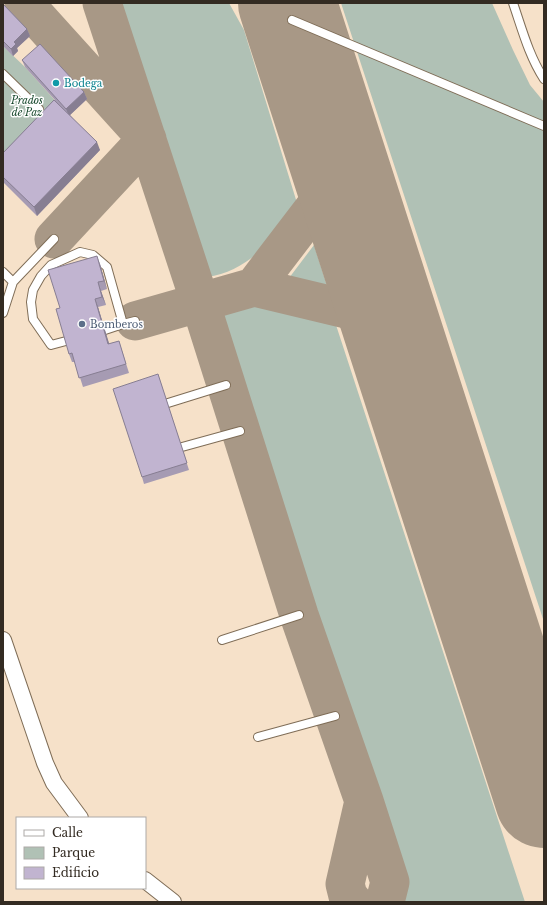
<svg xmlns="http://www.w3.org/2000/svg" width="547" height="905" font-family="'Libre Baskerville',serif">
  <rect width="100%" height="100%" fill="#f6e1c9"/>
  <!-- green -->
  <path fill="#b0c1b5" d="M113,3H229L244,30L297,203C276,237 250,271 207,277L201,273Z
    M341,3H492L513,50L530,85L544,102V622Z
    M3,46L25,67L61,107L3,165Z
    M314,245L329,292L286,282Z
    M268,304L292,306L314,312L336,325L525,902H403L216,323L218,316C234,309 250,305 268,304Z"/>
  <g fill="none" stroke-linecap="round" stroke-linejoin="round">
    <!-- taxiway -->
    <path stroke="#a89886" stroke-width="39" d="M24,3L138,129
      M102,3L200,302L299,615L364,801L390,882L386,898L383,902
      M54,239L147,139
      M254,287L341,173
      M135,321L254,287L388,319
      M531,758L544,754
      M353,902L348,896L345,884L364,801"/>
    <!-- runway -->
    <path stroke="#a89886" stroke-width="98" d="M287,3L544,799"/>
    <defs>
      <path id="lane" d="M513,3C522,29 529,56 544,79
        M292,20L544,126
        M3,74L39,109
        M3,272L13,282
        M3,313L13,282L54,239
        M123,324L135,321
        M66,341L51,345L33,319L31,302L33,290L41,276L51,265L80,252L93,255L107,267L123,324L105,330
        M168,403L226,385
        M182,447L240,431
        M222,640L299,615
        M258,737L335,716"/>
      <path id="street" d="M3,640L45,763L54,783L80,818
        M145,880L173,902"/>
    </defs>
    <!-- lane casing -->
    <use href="#lane" stroke="#7f6d57" stroke-width="10"/>
    <!-- street casing -->
    <use href="#street" stroke="#7f6d57" stroke-width="18"/>
    <!-- lane -->
    <use href="#lane" stroke="#fff" stroke-width="8"/>
    <!-- street -->
    <use href="#street" stroke="#fff" stroke-width="16"/>
  </g>
  <!-- wall -->
  <path fill="#a69bb3" d="M3,4L27,29L30,36L17,48L18,51L13,56L3,46Z
    M22,60L84,92L87,99L70,115L100,150L37,216L3,182V153L55,100L25,67Z
    M100,264L107,289L101,291L106,305L98,307L109,344L119,341L129,373L83,387L75,362H72L69,354L60,308Z
    M158,374L189,470L144,484L142,477Z"/>
  <!-- shaded-wall -->
  <path fill="#877e92" d="M27,29L30,36L17,48L18,51L13,56L11,49L14,42Z
    M84,92L87,99L69,116L66,109Z
    M97,142L100,150L37,216L34,207Z
    M97,256L100,264L107,289L104,281Z
    M98,282L101,291L106,305L102,297Z
    M95,299L98,307L112,353L108,344Z"/>
  <!-- building -->
  <path fill="#c1b4d0" stroke="#877e92" d="M3,4L27,29L14,42L16,44L11,49L3,41Z
    M40,44L84,92L66,109L22,60Z
    M54,100L97,142L34,207L3,177V153Z
    M97,256L104,281L98,282L102,297L95,299L108,344L119,341L126,364L79,378L72,353L69,354L56,309L60,308L48,270Z
    M158,374L187,463L142,477L113,389Z"/>
  <!-- markers -->
  <circle fill="#0f9aa8" stroke="#fff" stroke-width="1.5" cx="56" cy="83" r="4"/>
  <circle fill="#5c6f8a" stroke="#fff" stroke-width="1.5" cx="82" cy="324" r="4"/>
  <g text-anchor="middle" dominant-baseline="central" stroke-width="3" stroke-linejoin="round" paint-order="stroke">
    <!-- culture labels -->
    <g font-size="10" fill="#0d838f" stroke="#fff" text-anchor="start">
      <text x="64" y="83">Bodega</text>
    </g>
    <!-- park labels -->
    <g font-size="10" font-style="italic" fill="#16472b" stroke="#fff">
      <text x="27" y="100">Prados<tspan x="27" dy="12">de Paz</tspan></text>
    </g>
    <!-- service labels -->
    <g font-size="10" fill="#4e5e75" stroke="#fff" text-anchor="start">
      <text x="90" y="324">Bomberos</text>
    </g>
  </g>
  <!-- border -->
  <rect width="547" height="905" fill="none" stroke="#332b22" stroke-width="8"/>
  <!-- legend -->
  <rect x="16" y="817" width="130" height="72" fill="#ffffff" stroke="#adaaa7"/>
  <rect x="24" y="830" width="20" height="6" fill="#ffffff" stroke="#adaaa7"/>
  <text x="52" y="837" font-size="12" fill="#332b22">Calle</text>
  <rect x="24" y="847" width="20" height="12" fill="#b0c1b5" stroke="#adaaa7"/>
  <text x="52" y="857" font-size="12" fill="#332b22">Parque</text>
  <rect x="24" y="867" width="20" height="12" fill="#c1b4d0" stroke="#adaaa7"/>
  <text x="52" y="877" font-size="12" fill="#332b22">Edificio</text>
</svg>
